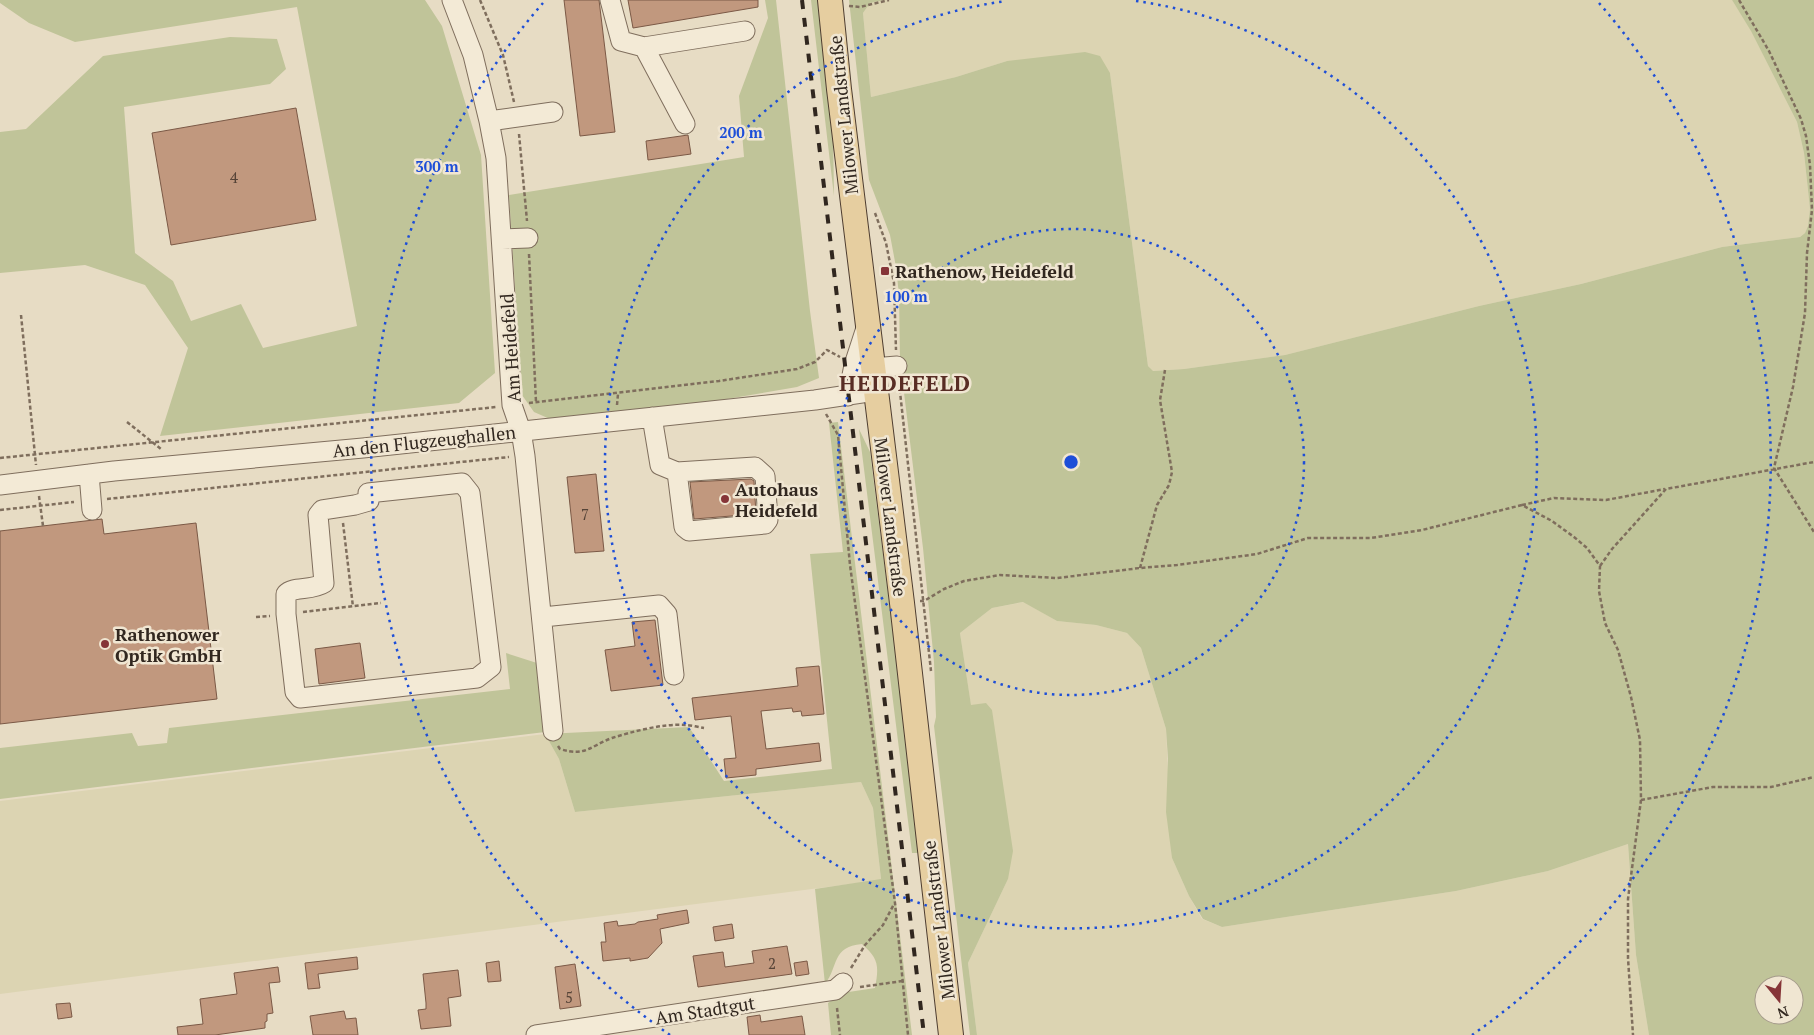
<svg xmlns="http://www.w3.org/2000/svg" width="1814" height="1035" font-family="'PT Serif',serif">
  <rect width="100%" height="100%" fill="#e7dcc4"/>
  <!-- farmland -->
  <path fill="#dcd4b2" d="M884,0H1732L1751,30L1797,122L1804,153L1810,209L1808,226L1805,233L1800,237L1722,247L1581,284L1479,306L1285,355L1184,369L1152,371L1148,366L1110,73L1007,61L956,77L871,97L863,13L870,3Z
    M1024,602L1057,621L1096,625L1127,633L1141,648L1166,729L1172,858L1189,896L1202,919L1222,927L1456,891L1548,871L1628,844L1636,955L1649,1035H977L968,963L1008,879L971,706L960,633L992,608Z
    M545,734L559,759L575,812L861,782L873,808L881,880L0,994V801Z"/>
  <!-- green -->
  <path fill="#c0c499" fill-rule="evenodd" d="M0,0H425L442,26L481,155L495,373L459,403L160,436L188,348L145,285L85,265L0,273V132L26,129L103,56L230,37L277,39L286,69L270,84L124,107L135,253L173,281L191,321L241,304L263,348L357,326L297,7L75,42L29,23L0,3Z
    M765,0H776L810,311L819,378L797,387L721,400L550,419L534,412L522,395L509,195L744,157L739,96L768,18Z
    M811,0H818L833,133L834,196Z
    M849,0H884L870,3L863,13L871,97L956,77L1007,61L1085,52L1100,56L1110,73L1148,366L1153,371L1184,369L1285,355L1479,306L1581,284L1722,247L1800,237L1805,233L1808,226L1810,209L1804,153L1797,122L1751,31L1732,0H1814V1035H1649L1636,955L1628,844L1548,871L1456,891L1222,927L1203,919L1189,896L1172,858L1166,812L1168,759L1166,729L1141,648L1127,633L1096,625L1057,621L1023,602L992,608L960,633L971,705L986,703L992,710L1013,851L1008,879L968,963L977,1035H970L934,726L936,717L934,662L923,548L900,360L899,295L896,267L890,235L869,180ZM1764,985H1794V1015H1764Z
    M838,422L912,1035H831L828,1003L842,993L875,988C879,966 879,959 862,944C831,947 839,966 825,984L815,889L881,879L873,808L861,782L575,812L559,759L545,734L689,727L724,781L832,769L810,554L843,552L829,423Z
    M859,429L870,452L921,853H912Z
    M506,653L540,664L545,732L0,799V748L132,733L138,746L167,743L169,728L510,689Z"/>
  <!-- building -->
  <path fill="#c1987e" stroke="#7b5946" d="M564,0H599L615,132L580,136Z
    M628,0H758V7L633,28Z
    M296,108L316,220L171,245L152,133Z
    M688,135L691,154L648,160L646,141Z
    M596,474L604,551L575,553L567,477Z
    M751,479L754,481L756,514L694,519L690,482Z
    M102,519L104,534L196,523L217,699L0,724V531Z
    M655,620L663,685L611,691L605,650L635,646L632,622Z
    M360,643L365,678L319,684L315,649Z
    M819,666L824,714L802,716L801,711L793,712L792,708L761,711L766,749L819,743L821,761L756,769V775L726,778L724,759L736,758L731,716L695,720L692,698L798,686L796,668Z
    M687,910L689,923L660,929L662,943L648,958L630,961V958L603,961L601,942H606L604,923L617,921L618,926L635,924L638,922L658,919L657,915Z
    M732,924L734,938L715,941L713,927Z
    M787,946L792,974L698,987L693,956L723,952L725,967L754,963L752,951Z
    M357,957L358,969L318,974L320,988L308,989L305,963Z
    M499,961L501,981L488,982L486,963Z
    M807,961L809,974L796,976L794,963Z
    M575,964L581,1006L560,1009L555,967Z
    M278,967L280,982L269,983L273,1013L267,1014V1021L265,1022V1028L215,1035H178L177,1027L203,1024L200,999L237,994L234,973Z
    M458,970L461,996L448,998L451,1026L421,1029L418,1010L426,1009V1003L423,974Z
    M70,1003L72,1017L58,1019L56,1004Z
    M344,1011L346,1019L356,1018L358,1035H313L310,1016Z
    M760,1015L761,1022L802,1016L805,1035H749L747,1017Z"/>
  <g fill="none" stroke-linecap="round" stroke-linejoin="round">
    <defs>
      <path id="minor" d="M452,0L473,55L489,121L496,158L512,405L521,431L525,456L553,731
        M610,0L621,41L644,47L745,31
        M644,47L685,124
        M489,121L553,112
        M502,239L528,238
        M872,368L897,366
        M848,396L854,365L867,325
        M652,417L660,465L677,472L755,467L765,476L768,520L765,524L689,531L684,527L677,472
        M89,474L92,510
        M0,485L114,471L363,448L815,400L875,391
        M368,493L462,483L470,493L491,667L477,678L300,698L295,692L286,614V594C293,586 312,591 324,583L318,515L322,510L355,505L369,501
        M543,617L659,605L667,614L674,675
        M536,1035L835,990L843,983"/>
      <path id="major" d="M830,0L839,89L902,603L951,1035"/>
    </defs>
    <!-- minor casing -->
    <use href="#minor" stroke="#7f6e5d" stroke-width="21"/>
    <!-- major casing -->
    <use href="#major" stroke="#4e3d30" stroke-width="26"/>
    <!-- path -->
    <path stroke="#7f6e5d" stroke-width="2.5" stroke-dasharray="4 2.5" stroke-linecap="butt" d="M480,0L503,55L514,102
      M1739,0L1769,51L1801,119L1806,136L1810,165L1812,210L1807,253L1805,313L1793,387L1774,468L1814,532
      M849,6L860,7L889,0
      M519,134L527,221
      M875,213L886,243L894,283L896,350
      M529,254L536,402
      M21,315L36,465
      M899,383L931,671
      M529,403L719,381L797,369L815,362L827,350L840,357
      M617,405L618,394
      M826,414L838,435L850,565L895,903L908,1035
      M127,422L161,449
      M0,458L496,407
      M39,496L43,526
      M107,499L509,457
      M1522,505L1554,498L1606,500L1665,489
      M0,510L74,502
      M343,523L353,607
      M1600,566L1612,549L1666,489L1814,462
      M1140,568L1157,505L1169,485L1172,472L1160,400L1165,370
      M920,601H924L944,589L964,581L1000,575L1057,578L1140,568L1177,565L1257,554L1308,538H1371L1422,530L1522,505L1552,521L1574,537L1587,548L1600,566L1599,591L1605,623L1618,650L1631,697L1640,740L1641,800L1628,899V958L1633,1035
      M303,612L381,603
      M256,617L270,616
      M558,746L560,749C586,757 590,746 612,738C631,732 664,723 685,725C691,725 698,727 704,728
      M1641,800L1713,787H1771L1814,777
      M851,968L865,945L883,925L894,904
      M860,987L903,981
      M837,1008L840,1035"/>
    <!-- minor -->
    <use href="#minor" stroke="#f3ead6" stroke-width="19"/>
    <!-- major -->
    <use href="#major" stroke="#e6cea0" stroke-width="24"/>
    <!-- rail -->
    <path stroke="#31271f" stroke-width="4" stroke-dasharray="9 9" stroke-linecap="butt" d="M802,0L924,1035"/>
  </g>
  <!-- distance rings -->
  <g fill="none" stroke="#1d4ed8" stroke-width="2.5" stroke-dasharray="2.5 5">
    <circle cx="1071" cy="462" r="233"/>
    <path d="M1136 1A466 466 0 1 1 1006 1"/>
    <path d="M670 1035A699 699 0 0 1 543 3M1599 3A699 699 0 0 1 1472 1035"/>
  </g>
  <!-- markers -->
  <g fill="#863538" stroke="#f0e6d2" stroke-width="2">
    <rect x="880" y="266" width="10" height="10" rx="2.5"/>
    <circle cx="725" cy="499" r="5"/>
    <circle cx="105" cy="644" r="5"/>
  </g>
  <g text-anchor="middle" dominant-baseline="central" stroke-width="5" stroke-linejoin="round" paint-order="stroke">
    <!-- number labels -->
    <g font-size="15" fill="#554337">
      <text x="234" y="177">4</text>
      <text x="585" y="514">7</text>
      <text x="772" y="963">2</text>
      <text x="569" y="997">5</text>
    </g>
    <!-- street labels -->
    <g font-size="18" fill="#31271f" stroke="#f0e6d2">
      <text transform="translate(843 115) rotate(-96)">Milower Landstraße</text>
      <text transform="translate(510 348) rotate(-94)">Am Heidefeld</text>
      <text transform="translate(424 441) rotate(-6)">An den Flugzeughallen</text>
      <text transform="translate(891 517) rotate(83)">Milower Landstraße</text>
      <text transform="translate(938 920) rotate(-97)">Milower Landstraße</text>
      <text transform="translate(705 1010) rotate(-9)">Am Stadtgut</text>
    </g>
    <!-- poi labels -->
    <g font-size="18" font-weight="bold" fill="#31271f" stroke="#f0e6d2" text-anchor="start">
      <text x="895" y="271">Rathenow, Heidefeld</text>
      <text x="735" y="489">Autohaus<tspan x="735" dy="21">Heidefeld</tspan></text>
      <text x="115" y="634">Rathenower<tspan x="115" dy="21">Optik GmbH</tspan></text>
    </g>
    <!-- district labels -->
    <g font-size="22" font-weight="bold" letter-spacing="1" fill="#582d24" stroke="#f0e6d2">
      <text x="905" y="382">HEIDEFELD</text>
    </g>
  </g>
  <circle cx="1071" cy="462" r="8" fill="#1d4ed8" stroke="#f0e6d2" stroke-width="2.5"/>
  <g font-size="15" text-anchor="middle" font-weight="bold" fill="#1d4ed8" stroke="#f0e6d2" stroke-width="5" stroke-linejoin="round" paint-order="stroke">
    <text x="741" y="138">200 m</text>
    <text x="437" y="172">300 m</text>
    <text x="906" y="302">100 m</text>
  </g>
  <!-- north arrow -->
  <g transform="translate(1779 1000) rotate(162)"><circle r="24" fill="#f0e6d2" stroke="#a49a8a"/>
  <path d="M0-4L9 19L0 12L-9 19Z" fill="#863538"/>
  <text y="-8" font-size="14" font-weight="bold" text-anchor="middle" fill="#31271f">N</text>
  </g>
</svg>
